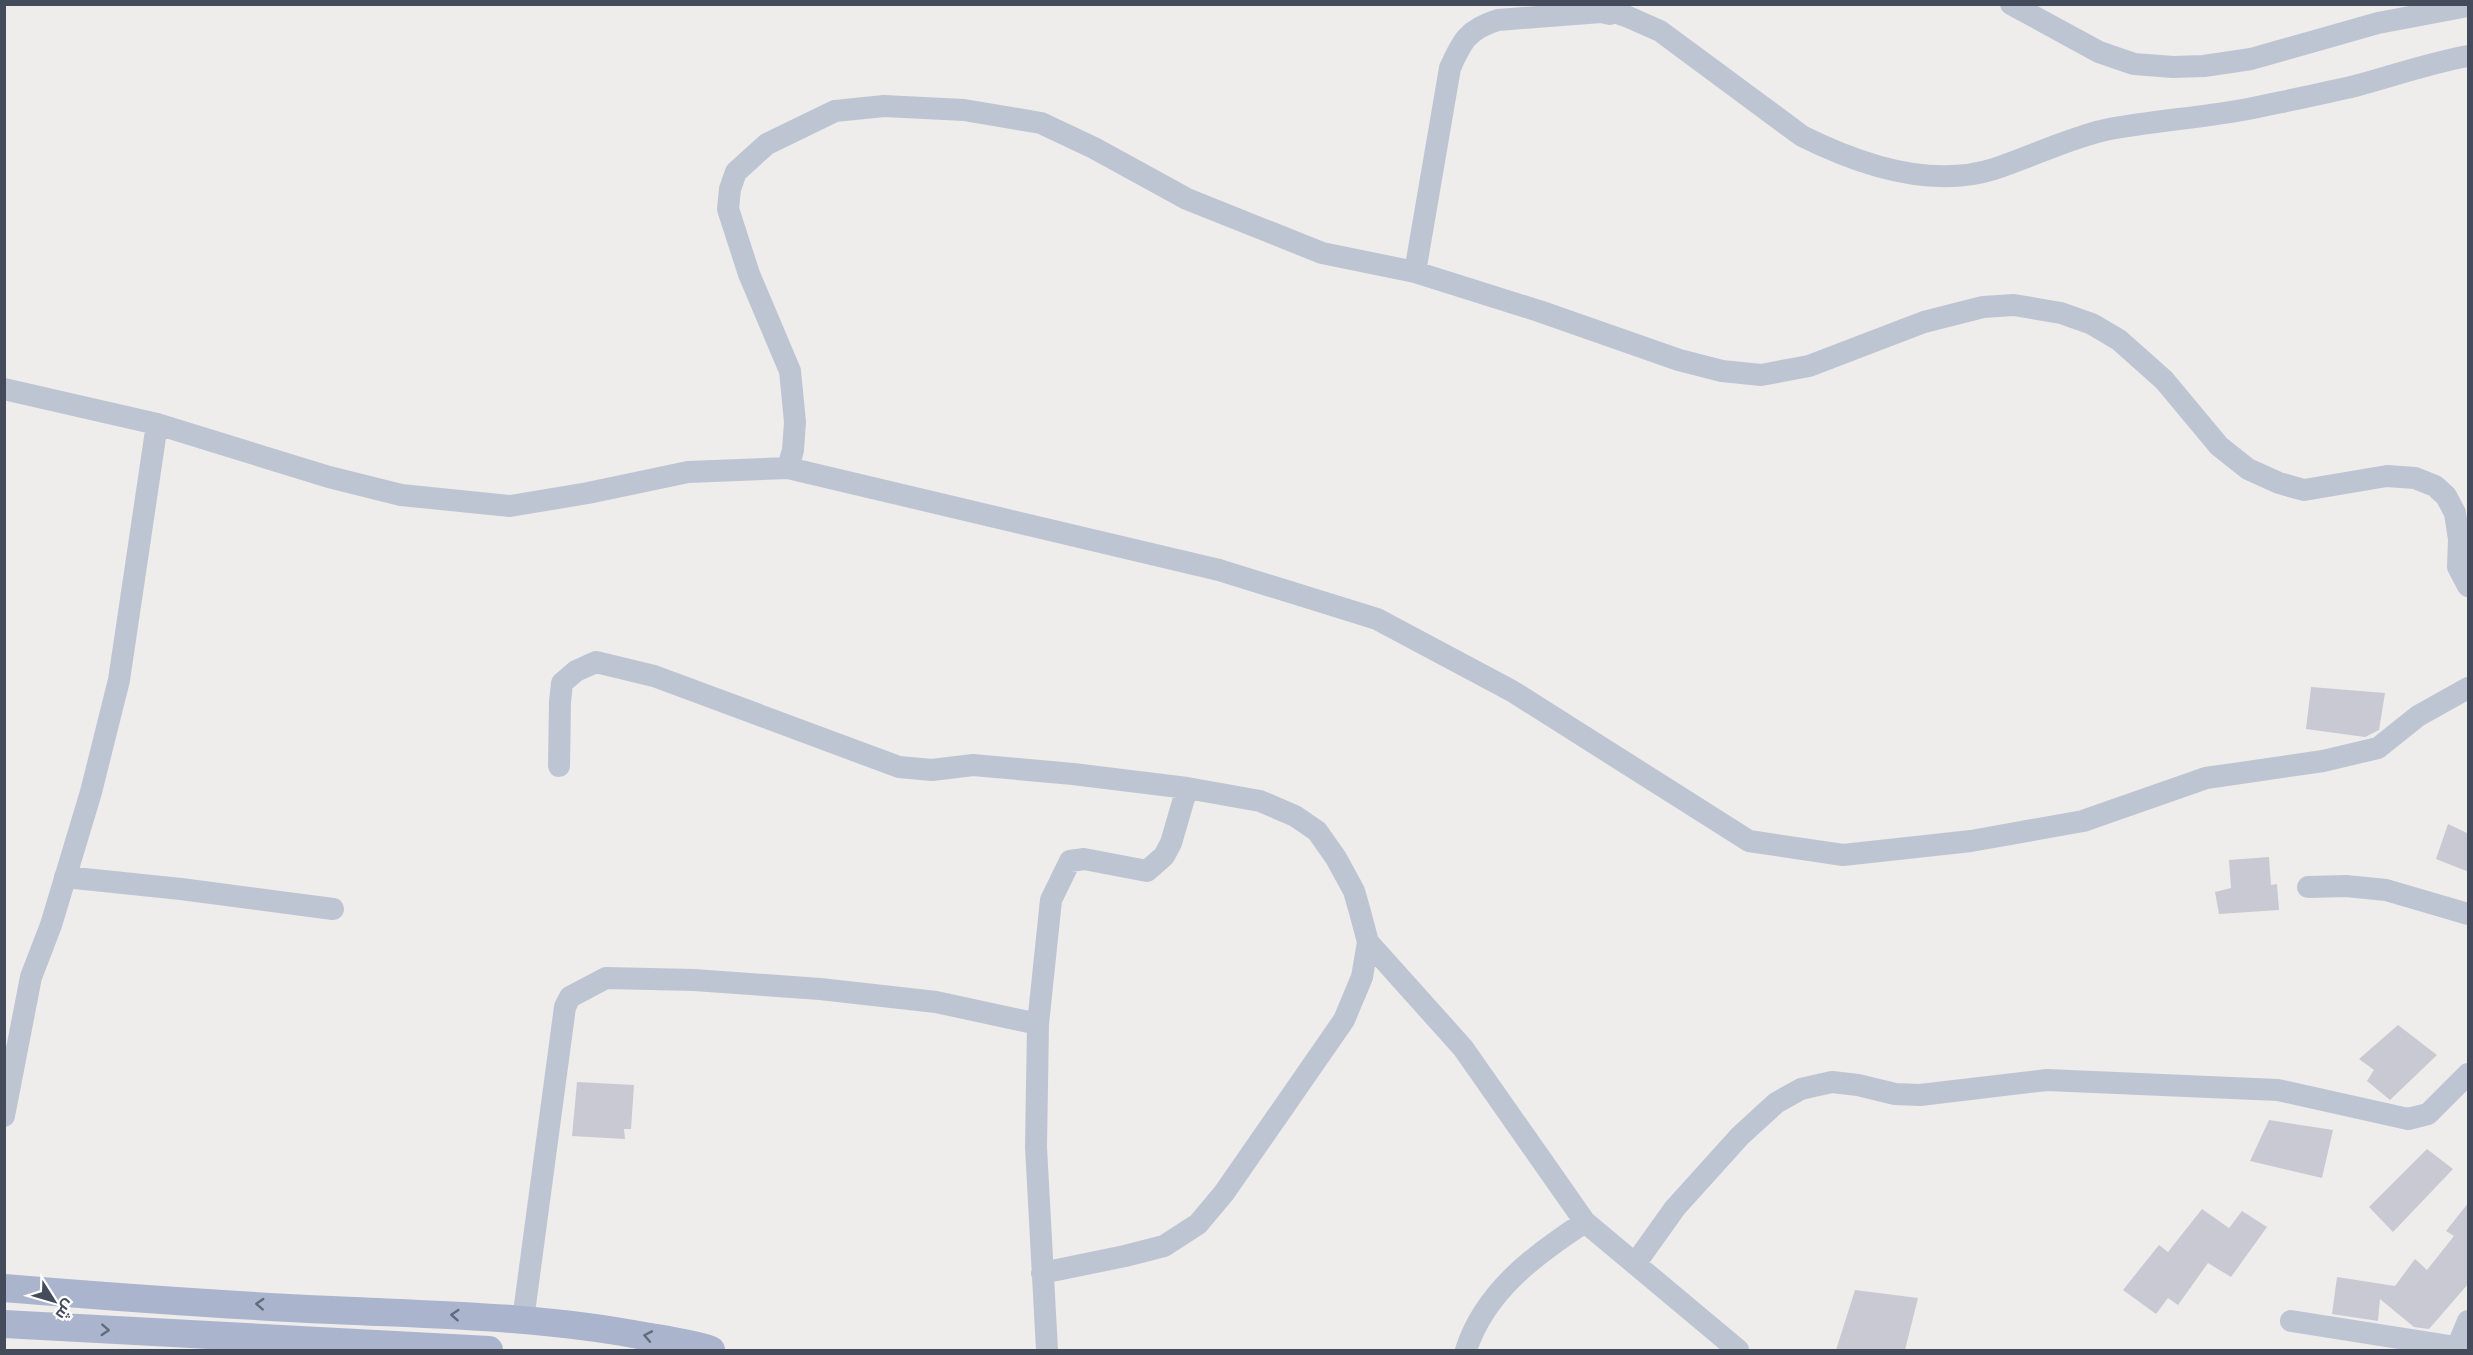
<svg xmlns="http://www.w3.org/2000/svg" width="2473" height="1355" font-family="Cabin,Cairo,sans-serif">
  <rect width="100%" height="100%" fill="#efecec"/>
  <!-- building -->
  <path fill="#c8c9d2" d="M2311,687L2385,693L2379,730L2365,737L2306,729Z
    M2448,824L2469,834V872L2436,859Z
    M2269,857L2271,885L2277,884L2279,910L2219,914L2215,892L2231,888L2229,860Z
    M2398,1025L2437,1055L2390,1100L2367,1081L2374,1070L2359,1059Z
    M577,1082L634,1085L631,1129H624L625,1139L572,1136Z
    M2269,1120L2333,1130L2322,1178L2250,1161Z
    M2427,1149L2453,1169L2393,1232L2369,1207Z
    M2469,1202V1283L2429,1329L2414,1327L2380,1299L2378,1321L2332,1314L2337,1277L2395,1286L2415,1259L2427,1270L2454,1236L2446,1231Z
    M2202,1209L2229,1228L2242,1211L2267,1227L2231,1277L2208,1263L2178,1305L2168,1298L2156,1314L2123,1290L2159,1245L2168,1252Z
    M1855,1290L1918,1298L1905,1350H1836Z"/>
  <g fill="none" stroke-linecap="round" stroke-linejoin="round">
    <!-- minor -->
    <path stroke="#bec5d2" stroke-width="22" d="M1591,4L1626,16L1660,31L1802,136C1858,164 1931,189 1994,169C2031,157 2066,139 2105,130C2154,120 2204,118 2253,108C2286,101 2321,94 2355,86C2393,76 2429,63 2468,56
      M2011,4L2099,52L2134,64L2173,67L2204,66L2251,59L2378,23L2468,6
      M1415,272L1450,68C1462,41 1468,29 1498,20L1601,12L1610,14
      M4,389L157,424L329,477L401,495L510,506L588,493L688,472L788,468L1219,570L1377,619L1512,691L1749,841L1843,855L1971,841L2083,821L2206,778L2323,761L2378,748L2418,716L2468,688
      M788,468L793,450L795,422L790,371L749,274L728,209L730,189L736,172L767,144L835,111L884,106L964,110L1041,123L1094,148L1187,199L1322,253L1415,272L1539,311L1679,360L1722,371L1761,375L1809,366L1924,322L1983,307L2014,305L2061,313L2092,324L2119,340L2164,380L2219,446L2248,469L2279,483L2304,490L2387,476L2415,478L2435,486L2446,496L2455,513L2459,539L2458,567L2468,586
      M559,766L560,702L562,683L576,671L596,662L654,676L899,767L932,770L973,765L1073,774L1187,788L1260,801L1295,816L1317,831L1336,858L1354,891L1360,912L1368,942L1362,977L1344,1020L1224,1193L1198,1224L1164,1246L1125,1256L1042,1273
      M65,877L181,889L333,909
      M2308,887L2346,886L2386,890L2468,914
      M1368,942L1463,1048L1585,1222L1738,1350
      M1038,1024L1051,900L1070,861L1084,859L1147,871L1164,856L1171,843L1187,788
      M4,1116L31,977L51,925L91,792L119,680L157,424
      M1635,1264L1675,1208L1740,1136L1776,1103L1801,1089L1814,1086L1832,1082L1858,1085L1895,1094L1920,1095L2047,1080L2278,1090L2408,1119L2428,1114L2468,1074
      M523,1320L565,1007L570,997L606,978L694,980L820,989L936,1002L1038,1024L1036,1147L1047,1350
      M2291,1321L2456,1347
      M1466,1350C1485,1291 1536,1254 1585,1222
      M2456,1350L2468,1321"/>
    <!-- major -->
    <path stroke="#aab4cd" stroke-width="28" d="M4,1288C113,1297 223,1305 332,1310C436,1315 541,1316 644,1336C667,1340 690,1343 711,1350
      M4,1324L489,1350"/>
  </g>
  <!-- one-way arrows -->
  <defs><path id="oneway-chevron" d="M-2-3.5L2.5 0L-2 3.5" fill="none" stroke-width="1.6" stroke-linecap="round" stroke-linejoin="round" transform="scale(1.5)"/></defs>
  <g stroke="#636a7c">
    <use href="#oneway-chevron" transform="translate(260 1304) rotate(-177)"/>
    <use href="#oneway-chevron" transform="translate(455 1315) rotate(-176)"/>
    <use href="#oneway-chevron" transform="translate(105 1330) rotate(3)"/>
    <use href="#oneway-chevron" transform="translate(648 1336) rotate(-169)"/>
  </g>
  <!-- border -->
  <rect width="2473" height="1355" fill="none" stroke="#444b5a" stroke-width="12"/>
  <!-- north arrow -->
  <g transform="translate(54 1301) rotate(127)" stroke="#ffffff" stroke-width="4.5" paint-order="stroke">
  <path d="M0-4.5L10 22L0 15L-10 22Z" fill="#444b5a"/>
  <text y="-9" font-size="16" font-weight="bold" text-anchor="middle" fill="#444b5a">ش</text>
  </g>
</svg>
